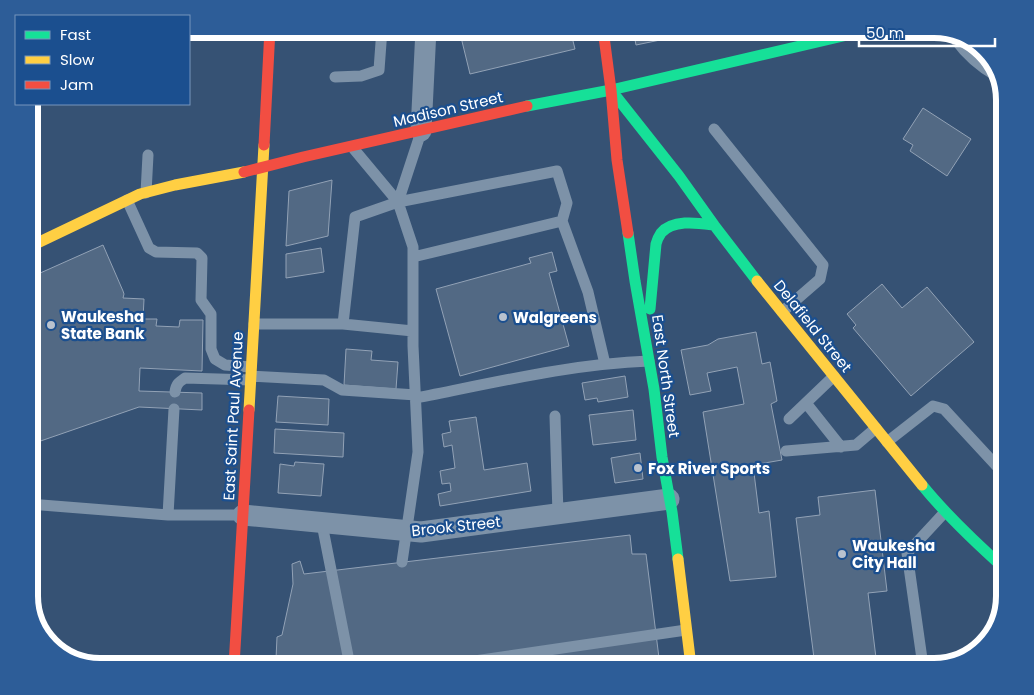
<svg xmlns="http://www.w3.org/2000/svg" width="1034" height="695" font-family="Poppins,sans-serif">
  <rect width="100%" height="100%" fill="#365274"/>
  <!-- water -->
  <path fill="#3b618d" d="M29,104H37V202L38,212L29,216Z"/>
  <!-- building -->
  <path fill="#526984" stroke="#92a2b6" d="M313,29H355L354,37L313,35Z
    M459,29H570L575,49L470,74Z
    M633,29H663L665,39L636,45Z
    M692,29H712L713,30L694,35Z
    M923,108L971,139L947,176L910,151L913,145L903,139Z
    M332,180L328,236L286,246L289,191Z
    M103,245L123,291L124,294L123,298L144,299L143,319H157L156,326L179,327L180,320H203L202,371L140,368L139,391L202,393V410L139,407L29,445V278Z
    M321,248L324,272L286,278V254Z
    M552,252L557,271L549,273L569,346L460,376L436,289L531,263L529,258Z
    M882,284L902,308L927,287L974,342L911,396L853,328L856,325L847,314Z
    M756,332L762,364L770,362L777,401L771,404L782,460L753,465L759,513L769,511L776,577L730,581L703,412L744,404L737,367L707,373L711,391L690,395L681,350L708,345L718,339Z
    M346,349L372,351L371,360L398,362L396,389L344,385Z
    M625,376L628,397L598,402L597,398L585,400L582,383Z
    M278,396L329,399L328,425L276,422Z
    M633,410L636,440L593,445L589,415Z
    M476,417L484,470L527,463L531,491L440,506L438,494L451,491L450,483L442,484L440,471L455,468L452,445L444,447L442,434L451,432L449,421Z
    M275,429L344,433L343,457L274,453Z
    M640,453L643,479L615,483L611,458Z
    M295,462L324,464L321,496L278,493L280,464L294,466Z
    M875,490L887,591L868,593L877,666H815L796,518L820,515L818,497Z
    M630,535L632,554H646L660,666H283L282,659H276L277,637L282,635L293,584L292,564L300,561L304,574Z"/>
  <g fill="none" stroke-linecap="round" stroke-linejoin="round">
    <!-- lane -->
    <path stroke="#7d92a8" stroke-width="11" d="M335,77L361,76L379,70L382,29
      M714,129L823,265L820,279L782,312
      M353,148L398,202L413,247V346L418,452L402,562
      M146,193L148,155
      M127,200L149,248L156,252L197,253L202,258L201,300L211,314V349L215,359L225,365L251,367
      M398,202L421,132
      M413,257L562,221L588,292L605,364
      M254,324H343L355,217L398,202L557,171L567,203L562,221
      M343,324L413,331
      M251,376L324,380L342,390L416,395
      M175,392C176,384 179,382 185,378L251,380
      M416,398C493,383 570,364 649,361
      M806,403L841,447
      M555,416L558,514
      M789,419L834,376
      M887,442L933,406L944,409L1005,475
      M786,451L856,445L876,428
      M29,504L168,515H243
      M168,515L174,409
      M322,524L350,666
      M440,666L686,630
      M923,666L907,553L945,512"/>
    <!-- street -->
    <path stroke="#7d92a8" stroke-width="21" d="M959,36C970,51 982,62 998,71
      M421,131L426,29
      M243,515L421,532L669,499"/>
    <!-- fast -->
    <path stroke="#16e098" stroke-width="11" d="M611,90L679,176L714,225L757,281
      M527,106L611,90L873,29
      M628,233L635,281L654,389L662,457L672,512L678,559
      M650,309L656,244C657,240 659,236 661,233C673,219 698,223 714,225
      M922,485C947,516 976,543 1005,569"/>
    <!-- slow -->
    <path stroke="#ffcf43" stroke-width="11" d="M29,247L140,194L175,185L244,172
      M757,281L922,485
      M249,410L264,145
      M678,559L691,666"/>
    <!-- jam -->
    <path stroke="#f24e42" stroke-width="11" d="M603,29L611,90L617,160L628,233
      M264,145L270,29
      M244,172L303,157L527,106
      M234,666L249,410"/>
  </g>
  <!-- markers -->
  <g fill="#b9c2ce" stroke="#1b4f8f" stroke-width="2">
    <circle cx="503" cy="317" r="5"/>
    <circle cx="51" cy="325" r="5"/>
    <circle cx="638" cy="468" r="5"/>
    <circle cx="842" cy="554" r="5"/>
  </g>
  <g text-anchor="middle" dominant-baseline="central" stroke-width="4.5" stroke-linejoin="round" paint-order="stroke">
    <!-- street labels -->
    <g font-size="15" fill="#fff" stroke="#1b4f8f">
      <text transform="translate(448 109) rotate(-13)">Madison Street</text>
      <text transform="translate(813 326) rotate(51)">Delafield Street</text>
      <text transform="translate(666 376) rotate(82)">East North Street</text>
      <text transform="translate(233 416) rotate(-87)">East Saint Paul Avenue</text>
      <text transform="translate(456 526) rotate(-6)">Brook Street</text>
    </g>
    <!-- poi labels -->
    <g font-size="15" font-weight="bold" fill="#fff" stroke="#1b4f8f" text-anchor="start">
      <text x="61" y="316">Waukesha<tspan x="61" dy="17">State Bank</tspan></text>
      <text x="513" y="317">Walgreens</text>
      <text x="648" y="468">Fox River Sports</text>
      <text x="852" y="545">Waukesha<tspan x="852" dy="17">City Hall</tspan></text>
    </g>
  </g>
  <!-- crop -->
  <path d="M0 0H1034V695H0ZM100 38H934A62 62 0 0 1 996 100V596A62 62 0 0 1 934 658H100A62 62 0 0 1 38 596V100A62 62 0 0 1 100 38Z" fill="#2d5d98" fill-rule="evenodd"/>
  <path fill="none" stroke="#fff" stroke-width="6" d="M100 38H934A62 62 0 0 1 996 100V596A62 62 0 0 1 934 658H100A62 62 0 0 1 38 596V100A62 62 0 0 1 100 38Z"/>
  <!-- legend -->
  <rect x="15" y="15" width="175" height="90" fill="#1b4f8f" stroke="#7695bc"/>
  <rect x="25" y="31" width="25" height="8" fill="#16e098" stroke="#7695bc"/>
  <text x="60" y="40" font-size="15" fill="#ffffff">Fast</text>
  <rect x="25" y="56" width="25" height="8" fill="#ffcf43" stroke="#7695bc"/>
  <text x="60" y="65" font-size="15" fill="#ffffff">Slow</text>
  <rect x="25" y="81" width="25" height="8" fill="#f24e42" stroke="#7695bc"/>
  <text x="60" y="90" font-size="15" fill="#ffffff">Jam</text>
  <!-- scale -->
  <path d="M859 38v8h136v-8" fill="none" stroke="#ffffff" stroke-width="2.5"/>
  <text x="866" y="38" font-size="15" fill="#ffffff" stroke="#1b4f8f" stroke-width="4" paint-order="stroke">50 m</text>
</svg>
